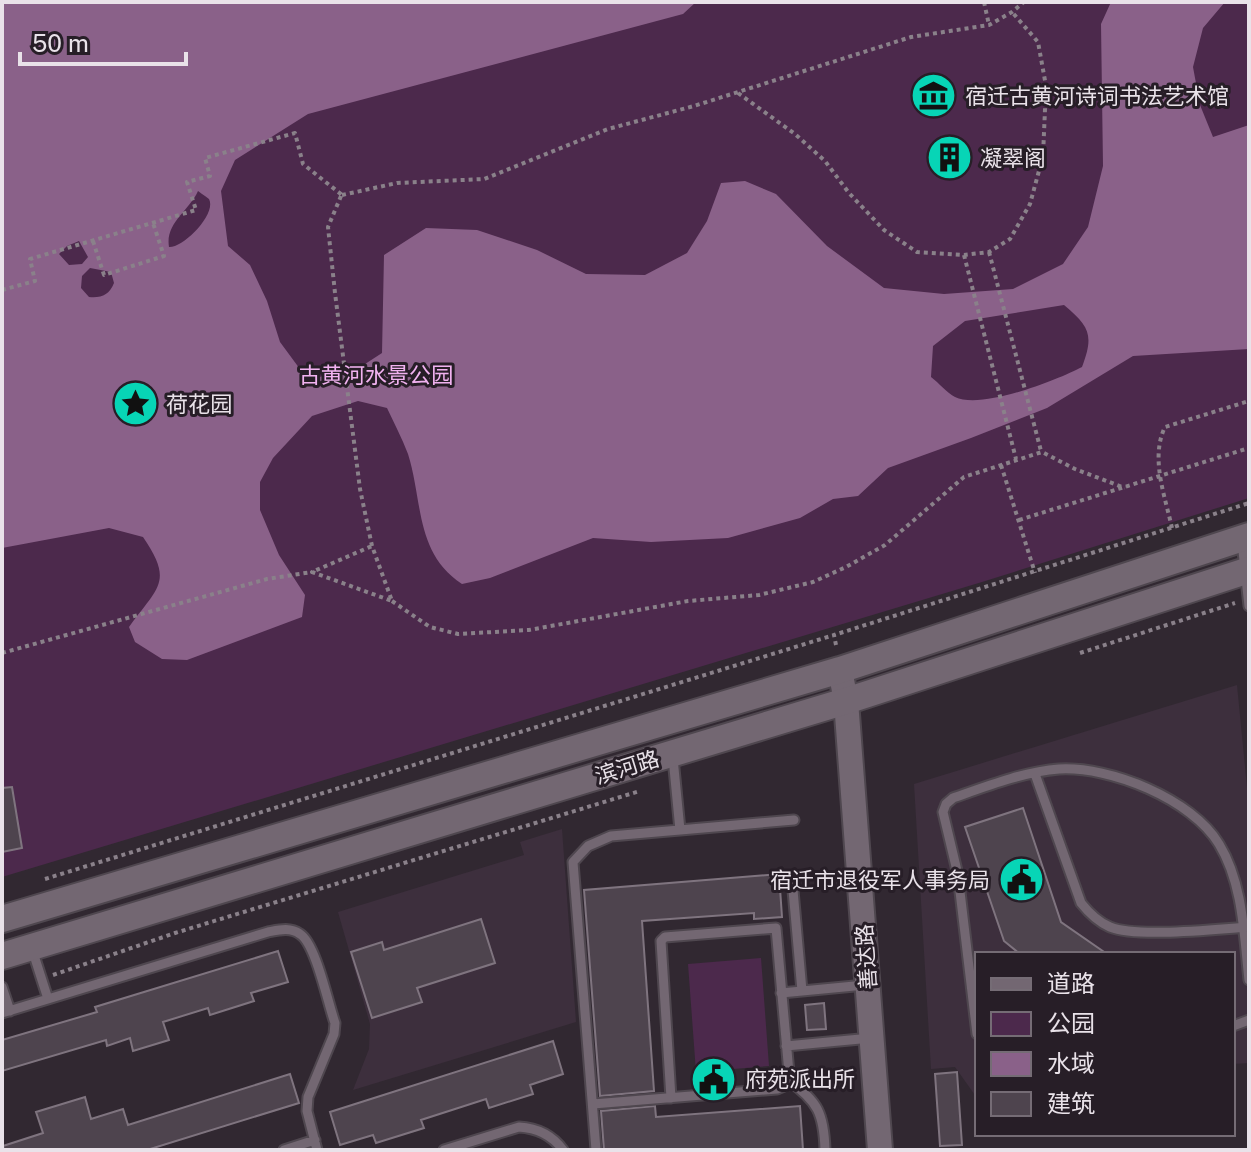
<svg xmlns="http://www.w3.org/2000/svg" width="1251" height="1152" font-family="'Public Sans','Noto Sans SC',sans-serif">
  <rect width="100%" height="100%" fill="#312831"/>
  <!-- built -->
  <path fill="#3d2f3d" d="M1237,685L1249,808V1063L1233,1064V954H977V1098L955,1067L931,1069L914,784Z
    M562,829L576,1022L353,1090L369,1049L370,1024L338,912L524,855L520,842Z"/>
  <!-- green -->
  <path fill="#4c294c" d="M2,2H1249V498L982,582L2,877Z
    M761,958L769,1066L696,1072L688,964Z"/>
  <!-- water -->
  <path fill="#8a6189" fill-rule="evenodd" d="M2,2H696L683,14L308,114L235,160L221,191L228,246L250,265L267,301L280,342L308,380L362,366L382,353L384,255L426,228L477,230L537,250L586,274L645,275L687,253L707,221L721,183L745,181L776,194L827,246L884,288L944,294L1013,289L1063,264L1088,227L1103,166L1101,24L1111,2H1225L1203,28L1193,67L1200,105L1213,137L1249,125V349L1133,356L1047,408L971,438L888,468L858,496L833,499L800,518L728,538L651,542L593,538L490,578L462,584C415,553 423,502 408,454C402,438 394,423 387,408L358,401L312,416L273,458L260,482V510L279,555L305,595L302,617L187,660L162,659L135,642L129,627C158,587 174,582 143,537L109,528L2,548ZM198,191C199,192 208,198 209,199C217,214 183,248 169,247C165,223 189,211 198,191ZM79,241L88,257L82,264L69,265L59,254L67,246ZM90,268L111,272L114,283C109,295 102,298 89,297L81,288L82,276ZM1064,305C1090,327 1094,335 1082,367C1057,380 982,410 955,397C947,393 939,383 931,377L933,346L965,321Z"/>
  <!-- building -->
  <path fill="#4e444e" stroke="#7f747f" stroke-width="2" d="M959,140L968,166L939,176L930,149Z
    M12,787L22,848L2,852V788Z
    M1023,808L1061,922L1107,954H1020L1004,941L965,827Z
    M779,874L782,917L754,919V913L642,921L654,1091L600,1096L584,890Z
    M481,919L495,963L417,988L422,1002L372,1018L351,952L382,942L384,950Z
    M278,951L288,982L251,993L254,1001L210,1015L208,1008L163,1022L169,1040L133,1051L130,1038L107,1046L106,1040L2,1071V1040L97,1012L95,1007Z
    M824,1003L826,1029L807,1030L805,1005Z
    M553,1041L563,1074L530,1085L533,1094L489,1108L486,1099L421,1120L424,1128L376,1143L373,1135L340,1145L330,1112Z
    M957,1072L962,1145L940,1146L935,1074Z
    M290,1074L299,1103L147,1150H4L3,1146L43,1133L36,1112L85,1097L91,1119L123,1109L128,1125Z
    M655,1106L656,1117L800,1106L803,1150H604L601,1111Z"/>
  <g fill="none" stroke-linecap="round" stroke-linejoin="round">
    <defs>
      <path id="service" d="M1242,542L1249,606
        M673,758L680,830
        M1035,774L1081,903C1089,913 1098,922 1110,927C1137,938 1217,929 1249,927
        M792,879L802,991
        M32,949L48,999
        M2,987L10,1011
        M781,993L865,985
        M2,1013L268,932C279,930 290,927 300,934C316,944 328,1004 335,1023L334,1034L308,1097L307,1111L317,1150
        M1233,1026L1249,1020
        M977,1034L958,875L943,812L946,804L953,798C987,786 1023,772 1059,769C1110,766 1192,799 1219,844C1243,883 1244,935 1249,980
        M786,1046L871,1038
        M788,1080C818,1101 824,1114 825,1150
        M593,1104L777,1089L784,1086L789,1073L776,928L665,937L661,941L671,1098
        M284,1150L315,1140
        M444,1150L519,1127C537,1128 552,1135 563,1150
        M596,1150L573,862L588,846L611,836L794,820"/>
      <path id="tertiary" d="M840,670L846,701L880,1150"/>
      <path id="secondary" d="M2,919L840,670L1249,536
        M2,956L846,701L1249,570"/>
    </defs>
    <!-- service casing -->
    <use href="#service" stroke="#4f474f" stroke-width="13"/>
    <!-- tertiary casing -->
    <use href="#tertiary" stroke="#4f474f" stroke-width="28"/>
    <!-- secondary casing -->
    <use href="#secondary" stroke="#4f474f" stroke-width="30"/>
    <!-- path -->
    <path stroke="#8a818a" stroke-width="4" stroke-dasharray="4 4" stroke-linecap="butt" d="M984,2L989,25
      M738,93L795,134L825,161L849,193L884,230L917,252L964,255L989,252L1010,239L1030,204L1043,156L1046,86L1038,42L1012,12
      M342,195L397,183L484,179L608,129L694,106L911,37L989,25L1012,12L1024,2
      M341,196L328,227L335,293L360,489L372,546L392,601L312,572L372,546
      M93,241L104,275L164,256L153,223
      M989,252L1041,451
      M964,255L1016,459
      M2,290L35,281L30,259L196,210L187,182L210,176L205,158L295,133L303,164L342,195
      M1001,465L1035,573
      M1019,520L1249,448
      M1172,528C1165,496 1150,458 1165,427L1249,401
      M392,601L430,627L458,634L529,630L688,601L759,595L813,582L846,567L885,545L964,477L1042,452L1075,469L1125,488
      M836,645L834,635L1249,503
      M2,653L267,579L312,572
      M1080,653L1235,603
      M45,879L834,635
      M53,975L175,933L640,791"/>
    <!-- service -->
    <use href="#service" stroke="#736772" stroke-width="9"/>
    <!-- tertiary -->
    <use href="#tertiary" stroke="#736772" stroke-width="24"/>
    <!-- secondary -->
    <use href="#secondary" stroke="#736772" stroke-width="26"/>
  </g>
  <!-- icons -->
  <defs>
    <symbol id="museum-disc" viewBox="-11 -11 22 22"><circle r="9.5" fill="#07d5b6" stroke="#271e27"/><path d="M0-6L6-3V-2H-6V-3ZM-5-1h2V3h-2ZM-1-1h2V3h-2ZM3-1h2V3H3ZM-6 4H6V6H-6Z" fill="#111"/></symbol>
    <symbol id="building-disc" viewBox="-11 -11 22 22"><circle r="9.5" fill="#07d5b6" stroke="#271e27"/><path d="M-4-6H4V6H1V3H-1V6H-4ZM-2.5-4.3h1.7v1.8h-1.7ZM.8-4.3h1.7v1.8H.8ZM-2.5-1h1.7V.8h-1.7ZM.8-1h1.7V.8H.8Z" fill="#111"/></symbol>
    <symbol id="sight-disc" viewBox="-11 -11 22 22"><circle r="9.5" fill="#07d5b6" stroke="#271e27"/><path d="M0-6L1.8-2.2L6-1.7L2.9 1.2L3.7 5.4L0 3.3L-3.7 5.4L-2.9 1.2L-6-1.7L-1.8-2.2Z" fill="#111"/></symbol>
    <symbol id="civic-disc" viewBox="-11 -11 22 22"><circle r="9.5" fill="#07d5b6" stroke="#271e27"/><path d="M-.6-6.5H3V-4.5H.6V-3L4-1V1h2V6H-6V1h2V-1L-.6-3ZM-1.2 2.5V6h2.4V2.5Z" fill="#111"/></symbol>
  </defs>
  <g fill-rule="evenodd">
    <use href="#museum-disc" x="908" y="70" width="51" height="51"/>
    <use href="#building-disc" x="924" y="132" width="51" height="51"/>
    <use href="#sight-disc" x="110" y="378" width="51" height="51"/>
    <use href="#civic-disc" x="996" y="854" width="51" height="51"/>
    <use href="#civic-disc" x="688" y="1054" width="51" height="51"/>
  </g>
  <g text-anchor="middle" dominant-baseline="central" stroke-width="6" stroke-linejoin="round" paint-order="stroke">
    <!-- poi labels -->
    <g font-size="22" fill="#e9e2e9" stroke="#271e27" text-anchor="start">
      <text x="965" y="96">宿迁古黄河诗词书法艺术馆</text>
      <text x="980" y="158">凝翠阁</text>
      <text x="166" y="404">荷花园</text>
      <text x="990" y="880" text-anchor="end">宿迁市退役军人事务局</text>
      <text x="745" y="1079">府苑派出所</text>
    </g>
    <!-- park labels -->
    <g font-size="22" fill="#f1b2f0" stroke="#271e27">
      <text x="376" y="375">古黄河水景公园</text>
    </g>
    <!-- street labels -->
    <g font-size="22" fill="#e9e2e9" stroke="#271e27">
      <text transform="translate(627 767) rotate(-17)">滨河路</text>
      <text transform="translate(866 957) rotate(-94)">善达路</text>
    </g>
  </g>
  <!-- border -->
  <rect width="1251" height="1152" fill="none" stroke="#e9e2e9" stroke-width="8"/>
  <!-- legend -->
  <rect x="975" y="952" width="260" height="184" fill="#271e27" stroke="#756c75" stroke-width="2"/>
  <rect x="991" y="978" width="40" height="12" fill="#736772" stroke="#756c75" stroke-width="2"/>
  <text x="1047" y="992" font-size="24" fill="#e9e2e9">道路</text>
  <rect x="991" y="1012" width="40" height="24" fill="#4c294c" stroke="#756c75" stroke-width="2"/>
  <text x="1047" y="1032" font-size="24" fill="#e9e2e9">公园</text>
  <rect x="991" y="1052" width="40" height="24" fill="#8a6189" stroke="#756c75" stroke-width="2"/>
  <text x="1047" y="1072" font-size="24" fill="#e9e2e9">水域</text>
  <rect x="991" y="1092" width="40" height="24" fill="#4e444e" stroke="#756c75" stroke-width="2"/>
  <text x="1047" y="1112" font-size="24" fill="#e9e2e9">建筑</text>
  <!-- scale -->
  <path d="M20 52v12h166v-12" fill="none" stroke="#e9e2e9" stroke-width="4"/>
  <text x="32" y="52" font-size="24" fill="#e9e2e9" stroke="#271e27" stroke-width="6" paint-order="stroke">50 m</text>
</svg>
